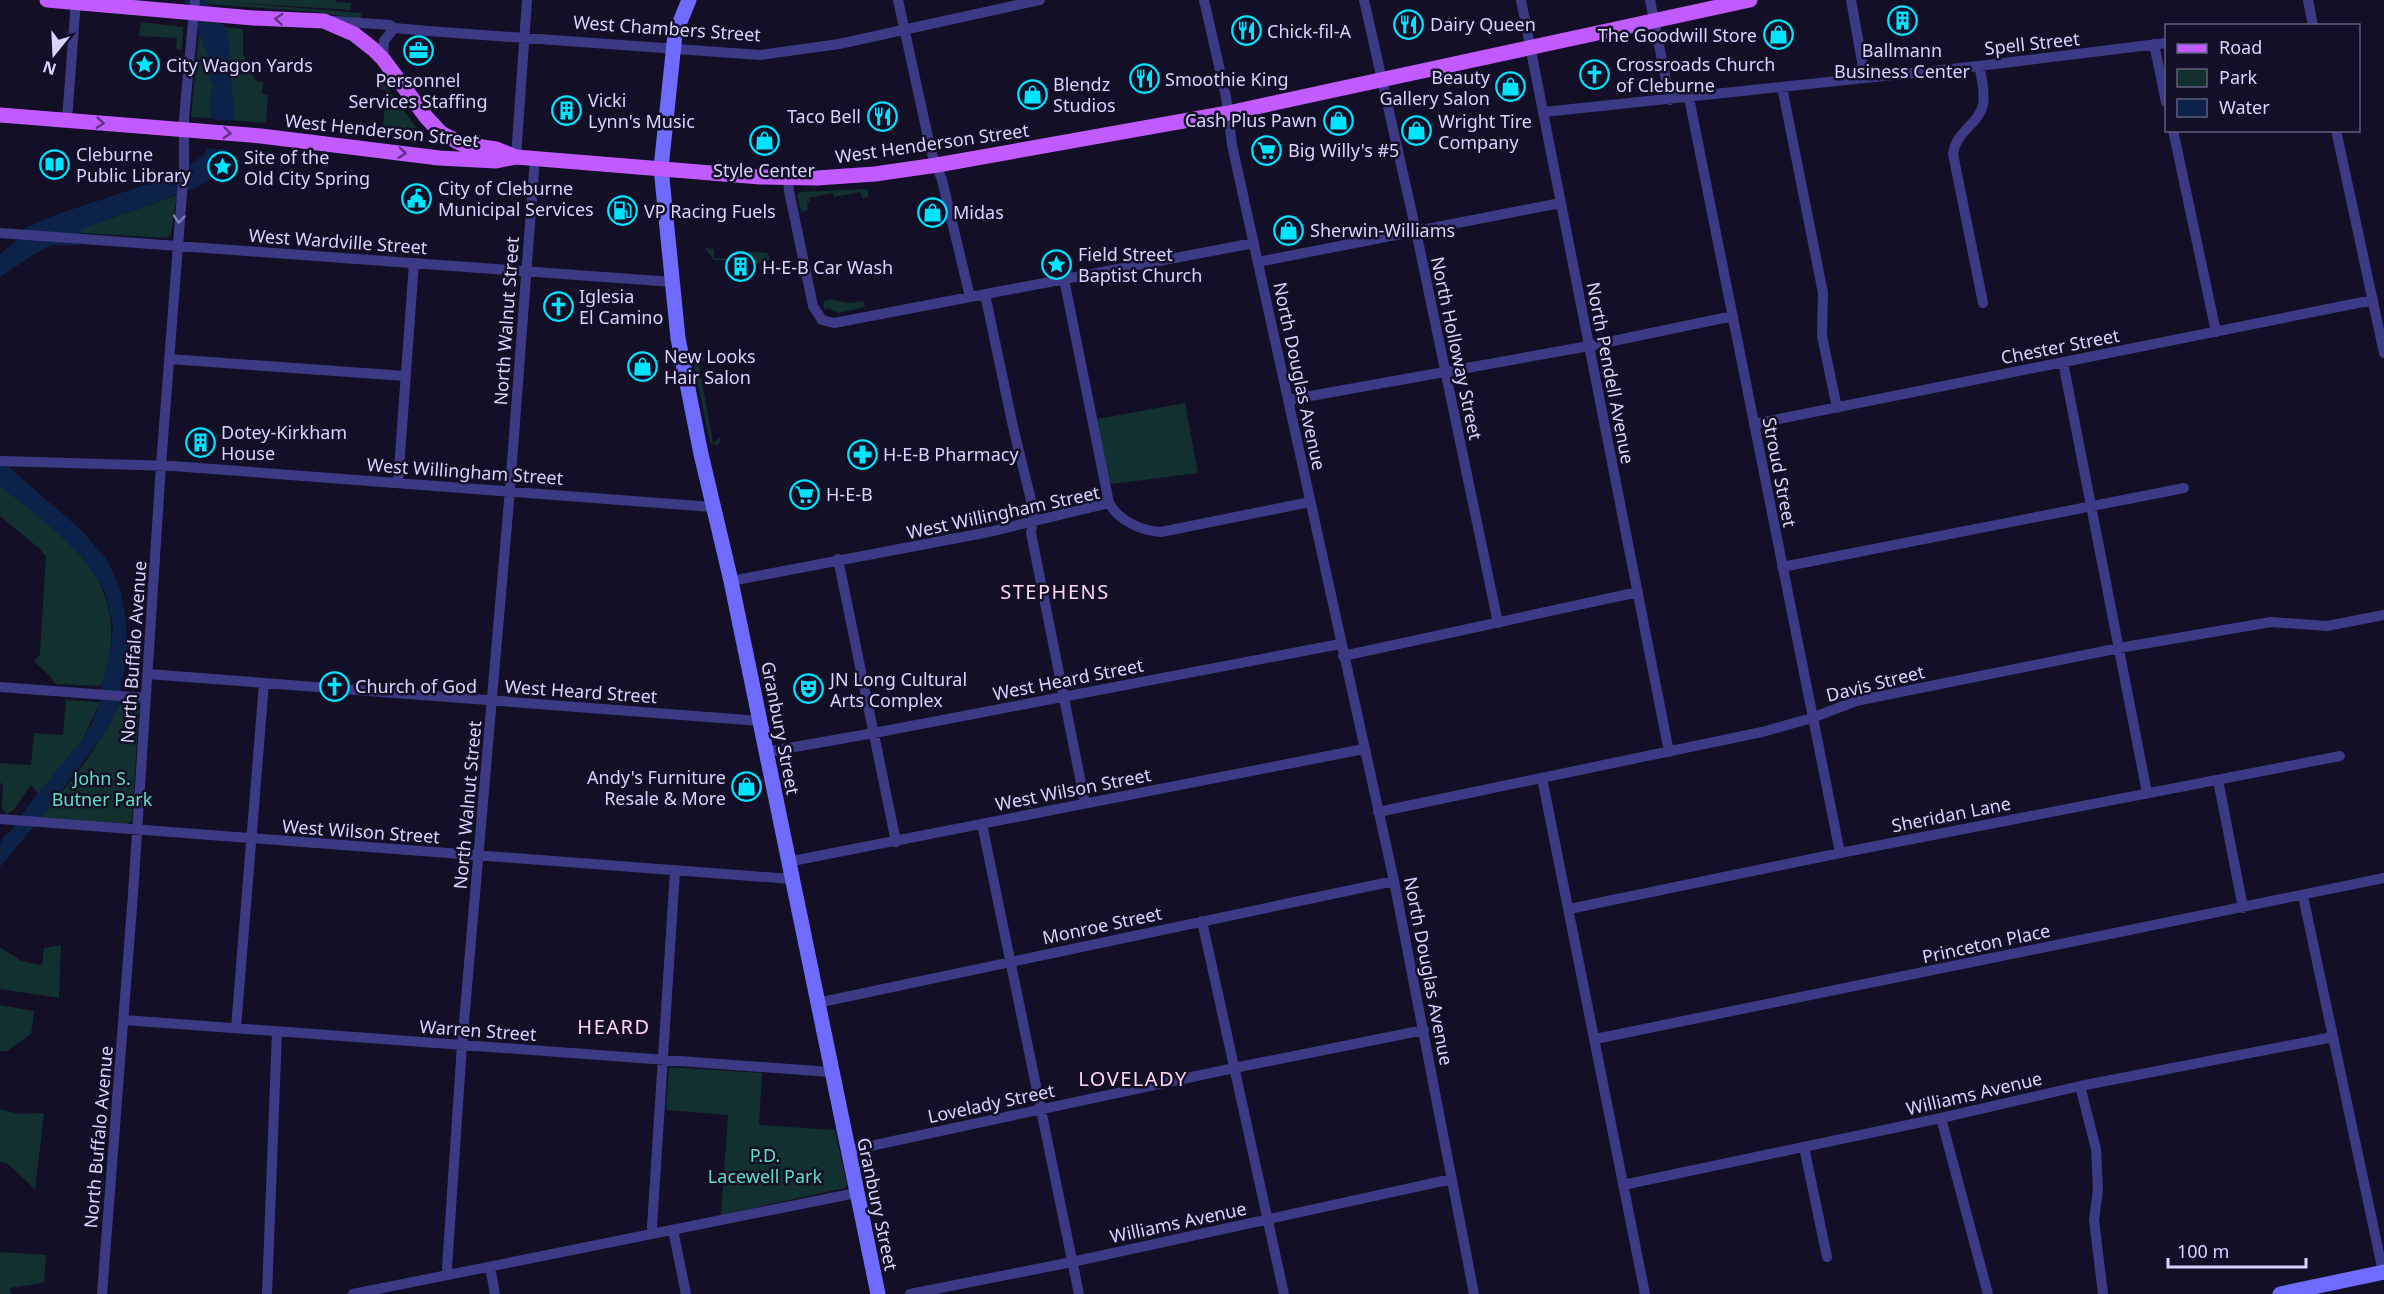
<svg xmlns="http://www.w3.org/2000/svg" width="2384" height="1294" font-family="'Noto Sans',sans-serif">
  <rect width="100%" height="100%" fill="#130f26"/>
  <!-- green -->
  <path fill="#12302f" d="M203,0H336V2L351,3V10L226,2L362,13L361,19L316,12L208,4Z
    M141,22L183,27L182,50L176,49L177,38L139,36Z
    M209,26L243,29V53L256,81L263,82L262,94L268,95L266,123L191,117L199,30Z
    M379,81H382L421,134L375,130L376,128L383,127L386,90L379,89Z
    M867,189L869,196L863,199L860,192L834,197L833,193L809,198L810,202L807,203L808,210L801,212L797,195L800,192Z
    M177,195L171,234L168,238L79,233L81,229Z
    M706,248L714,249V258L738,259L741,251L767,253L771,260L759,263L714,260L705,249Z
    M830,299L849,303L864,301L865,307L839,313L827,308L825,310L823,306L824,301Z
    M701,354L705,359L699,365L713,443L720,438L721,440L718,445L710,443L694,365L695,358Z
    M1185,403L1198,473L1112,484L1108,479L1097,419Z
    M0,486C51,526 117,569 111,642C110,656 108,675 100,686L55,684L51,677L34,661L40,654L46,557L40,549L0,516Z
    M66,700L100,702L83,739L38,794L31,785L14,810L6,814L2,808L3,786L0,782V763L31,765L34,733L63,735Z
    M120,704L136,705L139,708L132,821L127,824L39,817C70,786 101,743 120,704Z
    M61,945L59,998L0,989V947L21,961L42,965L44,948Z
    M0,1005L34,1011L31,1034L7,1051H0Z
    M669,1067L762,1073L759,1125L835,1130L847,1185L845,1188L721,1215L728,1115L666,1110Z
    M0,1109L19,1114L44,1113L35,1189L7,1163L0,1162Z
    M0,1252L46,1255L44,1283L9,1288L12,1294H0Z"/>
  <!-- water -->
  <path fill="#0c2248" d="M184,0H206L228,32L234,114L227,160L213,177L198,187L81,229L78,245H53L36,253L0,277V254L14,243L26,227C76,205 129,193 179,172C187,168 200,159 205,152C217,133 205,98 214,85L210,81L209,58Z
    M0,459L81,530L107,560L120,588L126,620L128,654L121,683L120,704L108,728L52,804L0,867V843L7,833L10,832L30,803L83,739L92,723L100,702L102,684L111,649L113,625L105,592L83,558L49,525L0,486Z"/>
  <!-- pier -->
  <path fill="#130f26" d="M208,119L237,121L233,150L203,148Z"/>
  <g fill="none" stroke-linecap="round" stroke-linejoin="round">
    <!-- street -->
    <path stroke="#3d3a85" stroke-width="10" d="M898,0L931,151L942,180L970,297
      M1204,0L1226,97L1232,145L1394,881L1474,1294
      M1364,0L1416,231L1498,623
      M1521,0L1669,752
      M1650,0L1670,100
      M1851,0L1865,78
      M2308,0L2313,26
      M334,21L390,25L394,28L428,31L760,55L839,44L1040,0
      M2154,44L2166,102
      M383,59L384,41L394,28
      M1979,66C1982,78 1985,92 1983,105C1978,125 1956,131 1953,154L1983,303
      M1782,87L1823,293L1822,336L1837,408
      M1689,98L1840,853
      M1544,112L1979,66L2166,43
      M67,120L76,0
      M2173,130L2216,332
      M2336,130L2384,353
      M516,157L527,0
      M788,178L789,191L813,306L822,320L834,323L1254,243
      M0,233L673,282
      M1258,262L1560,203
      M1064,279L1109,503
      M985,294L1013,427L1034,512L1031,533L1085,803
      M169,359L405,376
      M2063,362L2147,793
      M1288,400L1589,346L1733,316
      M1754,424L2373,300
      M0,461L173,466L712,507
      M398,482L414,263
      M838,559L896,842
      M1782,567L2184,488
      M731,581L989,532L1109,503C1119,521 1142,531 1161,532L1310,502
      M1343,656L1638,592
      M148,674L760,721
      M0,687L146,698
      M766,752L874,733L1340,644
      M1542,778L1645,1294
      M2218,780L2243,908
      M1378,812L1762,732L1812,718L1856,701L2119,648L2271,622L2327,626L2384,615
      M0,819L791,879
      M982,824L1079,1294
      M787,862L1364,749
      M2303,896L2383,1272
      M1569,909L1840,853L2340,756
      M1202,921L1284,1294
      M817,1003L1394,881
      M124,1020L830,1072
      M236,1028L264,683
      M1595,1039L2384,878
      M2080,1086L2096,1149L2098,1190L2094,1220L2103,1294
      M1941,1118L1988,1294
      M1804,1147L1827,1257
      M847,1151L1234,1068L1424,1030
      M1623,1185L1941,1118L2080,1086L2333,1037
      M673,1230L686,1294
      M653,1233L652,1227L675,871
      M490,1267L495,1294
      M448,1275L447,1268L462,1045L509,501L535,158
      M102,1294L133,894L161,465L184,168V118L195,0
      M267,1294L277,1031
      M353,1294L856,1193
      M910,1294L1072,1262L1452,1179"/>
    <!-- secondary -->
    <path stroke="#6f6bff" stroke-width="15" d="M689,0L675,34L661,168L678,338L701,454L731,581L878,1294
      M2280,1294L2384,1272"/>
    <!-- primary -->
    <path stroke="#c25bff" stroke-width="15" d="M47,0L253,18L324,21L354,34L373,49L383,59L426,117L441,133L462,144L496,149L516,157
      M0,115L261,136L439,158L496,161L516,157L760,177L817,178L875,174L937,165L1228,113L1750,0"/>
  </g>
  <!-- one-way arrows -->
  <defs><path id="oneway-chevron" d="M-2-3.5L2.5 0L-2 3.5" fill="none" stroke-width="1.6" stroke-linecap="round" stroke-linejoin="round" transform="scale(1.5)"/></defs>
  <g stroke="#623188">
    <use href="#oneway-chevron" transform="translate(279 19) rotate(-177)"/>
    <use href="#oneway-chevron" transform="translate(100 123) rotate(5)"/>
    <use href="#oneway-chevron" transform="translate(227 133) rotate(5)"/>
    <use href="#oneway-chevron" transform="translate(402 153) rotate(7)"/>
  </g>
  <use stroke="#837fbc" href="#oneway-chevron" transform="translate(179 219) rotate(95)"/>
  <!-- icons -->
  <defs>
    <symbol id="building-ring" viewBox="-11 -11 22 22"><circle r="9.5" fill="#130f26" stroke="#00e5ff" stroke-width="1.5"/><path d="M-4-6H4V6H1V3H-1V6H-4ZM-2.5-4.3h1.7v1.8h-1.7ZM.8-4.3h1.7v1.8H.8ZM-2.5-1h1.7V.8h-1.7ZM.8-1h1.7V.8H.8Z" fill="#00e5ff"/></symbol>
    <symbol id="restaurant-ring" viewBox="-11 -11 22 22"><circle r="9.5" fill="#130f26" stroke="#00e5ff" stroke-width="1.5"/><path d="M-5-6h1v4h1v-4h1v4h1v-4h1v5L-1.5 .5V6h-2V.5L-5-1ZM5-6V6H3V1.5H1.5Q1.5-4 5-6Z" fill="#00e5ff"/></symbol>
    <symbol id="shop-ring" viewBox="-11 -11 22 22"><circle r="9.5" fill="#130f26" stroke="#00e5ff" stroke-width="1.5"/><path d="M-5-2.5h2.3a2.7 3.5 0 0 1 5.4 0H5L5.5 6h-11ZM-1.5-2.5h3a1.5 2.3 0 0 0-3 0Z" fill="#00e5ff"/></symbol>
    <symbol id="office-ring" viewBox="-11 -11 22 22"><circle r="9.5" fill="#130f26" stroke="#00e5ff" stroke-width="1.5"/><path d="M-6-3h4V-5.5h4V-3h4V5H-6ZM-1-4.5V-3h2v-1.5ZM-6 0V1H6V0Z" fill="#00e5ff"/></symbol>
    <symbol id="sight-ring" viewBox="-11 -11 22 22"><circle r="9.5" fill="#130f26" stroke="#00e5ff" stroke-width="1.5"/><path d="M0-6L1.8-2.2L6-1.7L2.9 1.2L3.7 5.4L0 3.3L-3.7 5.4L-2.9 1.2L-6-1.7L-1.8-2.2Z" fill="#00e5ff"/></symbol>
    <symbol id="church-ring" viewBox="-11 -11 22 22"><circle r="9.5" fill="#130f26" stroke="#00e5ff" stroke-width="1.5"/><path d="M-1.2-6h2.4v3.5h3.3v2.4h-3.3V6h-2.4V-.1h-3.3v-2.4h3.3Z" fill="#00e5ff"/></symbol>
    <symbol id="supermarket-ring" viewBox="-11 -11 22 22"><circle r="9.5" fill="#130f26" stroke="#00e5ff" stroke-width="1.5"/><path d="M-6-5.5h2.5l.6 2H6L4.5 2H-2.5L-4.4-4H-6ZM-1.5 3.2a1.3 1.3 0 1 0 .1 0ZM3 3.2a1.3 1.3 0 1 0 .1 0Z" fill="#00e5ff"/></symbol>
    <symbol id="library-ring" viewBox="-11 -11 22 22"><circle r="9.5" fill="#130f26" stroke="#00e5ff" stroke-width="1.5"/><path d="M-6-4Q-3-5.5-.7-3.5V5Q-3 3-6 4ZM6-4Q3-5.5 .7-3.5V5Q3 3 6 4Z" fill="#00e5ff"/></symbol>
    <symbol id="civic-ring" viewBox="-11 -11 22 22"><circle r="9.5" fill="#130f26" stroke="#00e5ff" stroke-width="1.5"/><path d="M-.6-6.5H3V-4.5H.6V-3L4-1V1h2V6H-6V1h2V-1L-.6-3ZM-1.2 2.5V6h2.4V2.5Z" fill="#00e5ff"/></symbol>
    <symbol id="fuel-ring" viewBox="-11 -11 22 22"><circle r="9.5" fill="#130f26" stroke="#00e5ff" stroke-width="1.5"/><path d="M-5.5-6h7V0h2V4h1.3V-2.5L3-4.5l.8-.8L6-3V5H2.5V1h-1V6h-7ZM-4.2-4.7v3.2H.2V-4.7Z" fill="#00e5ff"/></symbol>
    <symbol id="pharmacy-ring" viewBox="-11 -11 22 22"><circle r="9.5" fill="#130f26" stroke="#00e5ff" stroke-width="1.5"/><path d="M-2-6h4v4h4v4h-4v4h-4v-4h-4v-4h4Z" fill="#00e5ff"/></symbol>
    <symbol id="theatre-ring" viewBox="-11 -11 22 22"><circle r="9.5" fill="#130f26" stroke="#00e5ff" stroke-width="1.5"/><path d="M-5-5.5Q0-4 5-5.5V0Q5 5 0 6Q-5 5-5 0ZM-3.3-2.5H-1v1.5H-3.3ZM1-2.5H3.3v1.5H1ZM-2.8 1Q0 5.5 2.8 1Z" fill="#00e5ff"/></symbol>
  </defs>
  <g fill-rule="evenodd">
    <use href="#building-ring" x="1886" y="4" width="33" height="33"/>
    <use href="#restaurant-ring" x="1392" y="8" width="33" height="33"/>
    <use href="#restaurant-ring" x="1230" y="14" width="33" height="33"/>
    <use href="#shop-ring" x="1762" y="18" width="33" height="33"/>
    <use href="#office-ring" x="402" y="34" width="33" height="33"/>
    <use href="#sight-ring" x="128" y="48" width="33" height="33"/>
    <use href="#church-ring" x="1578" y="58" width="33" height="33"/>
    <use href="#restaurant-ring" x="1128" y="62" width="33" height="33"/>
    <use href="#shop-ring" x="1494" y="70" width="33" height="33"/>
    <use href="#shop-ring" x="1016" y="78" width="33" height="33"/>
    <use href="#building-ring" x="550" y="94" width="33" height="33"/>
    <use href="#restaurant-ring" x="866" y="100" width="33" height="33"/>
    <use href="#shop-ring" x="1322" y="104" width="33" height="33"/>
    <use href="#shop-ring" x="1400" y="114" width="33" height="33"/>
    <use href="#shop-ring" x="748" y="124" width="33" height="33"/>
    <use href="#supermarket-ring" x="1250" y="134" width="33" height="33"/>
    <use href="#library-ring" x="38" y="148" width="33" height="33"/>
    <use href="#sight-ring" x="206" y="150" width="33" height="33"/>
    <use href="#civic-ring" x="400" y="182" width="33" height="33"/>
    <use href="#fuel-ring" x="606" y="194" width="33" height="33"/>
    <use href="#shop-ring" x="916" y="196" width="33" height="33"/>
    <use href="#shop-ring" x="1272" y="214" width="33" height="33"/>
    <use href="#sight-ring" x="1040" y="248" width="33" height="33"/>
    <use href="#building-ring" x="724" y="250" width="33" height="33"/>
    <use href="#church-ring" x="542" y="290" width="33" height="33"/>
    <use href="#shop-ring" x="626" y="350" width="33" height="33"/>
    <use href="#building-ring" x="184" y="426" width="33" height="33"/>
    <use href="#pharmacy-ring" x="846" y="438" width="33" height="33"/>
    <use href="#supermarket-ring" x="788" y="478" width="33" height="33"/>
    <use href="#church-ring" x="318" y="670" width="33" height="33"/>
    <use href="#theatre-ring" x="792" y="672" width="33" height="33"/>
    <use href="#shop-ring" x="730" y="770" width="33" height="33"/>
  </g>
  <g text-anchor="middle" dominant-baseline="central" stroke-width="5" stroke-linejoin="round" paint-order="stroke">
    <!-- poi labels -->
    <g font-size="18" fill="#d9d4ff" stroke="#130f26" text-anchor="start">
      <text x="1430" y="24">Dairy Queen</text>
      <text x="1267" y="31">Chick-fil-A</text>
      <text x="1757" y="35" text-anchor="end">The Goodwill Store</text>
      <text x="1902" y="50" text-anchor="middle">Ballmann<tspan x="1902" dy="21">Business Center</tspan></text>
      <text x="1616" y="64">Crossroads Church<tspan x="1616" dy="21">of Cleburne</tspan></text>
      <text x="166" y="65">City Wagon Yards</text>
      <text x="1490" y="77" text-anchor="end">Beauty<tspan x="1490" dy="21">Gallery Salon</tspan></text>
      <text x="1165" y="79">Smoothie King</text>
      <text x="418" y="80" text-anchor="middle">Personnel<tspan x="418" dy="21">Services Staffing</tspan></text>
      <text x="1053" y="84">Blendz<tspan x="1053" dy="21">Studios</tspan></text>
      <text x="588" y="100">Vicki<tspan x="588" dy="21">Lynn's Music</tspan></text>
      <text x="861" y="116" text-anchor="end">Taco Bell</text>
      <text x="1317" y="120" text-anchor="end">Cash Plus Pawn</text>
      <text x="1438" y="121">Wright Tire<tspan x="1438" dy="21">Company</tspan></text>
      <text x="1288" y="150">Big Willy's #5</text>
      <text x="76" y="154">Cleburne<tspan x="76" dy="21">Public Library</tspan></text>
      <text x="244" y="157">Site of the<tspan x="244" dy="21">Old City Spring</tspan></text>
      <text x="764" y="170" text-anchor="middle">Style Center</text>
      <text x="438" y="188">City of Cleburne<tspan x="438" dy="21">Municipal Services</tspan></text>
      <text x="644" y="211">VP Racing Fuels</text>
      <text x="953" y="212">Midas</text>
      <text x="1310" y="230">Sherwin-Williams</text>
      <text x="1078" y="254">Field Street<tspan x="1078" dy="21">Baptist Church</tspan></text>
      <text x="762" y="267">H-E-B Car Wash</text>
      <text x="579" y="296">Iglesia<tspan x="579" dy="21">El Camino</tspan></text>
      <text x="664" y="356">New Looks<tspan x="664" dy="21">Hair Salon</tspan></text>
      <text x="221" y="432">Dotey-Kirkham<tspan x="221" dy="21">House</tspan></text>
      <text x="883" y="454">H-E-B Pharmacy</text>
      <text x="826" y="494">H-E-B</text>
      <text x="830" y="679">JN Long Cultural<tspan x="830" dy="21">Arts Complex</tspan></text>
      <text x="355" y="686">Church of God</text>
      <text x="726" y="777" text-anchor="end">Andy's Furniture<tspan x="726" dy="21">Resale &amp; More</tspan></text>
    </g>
    <!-- street labels -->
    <g font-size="18" fill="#d9d4ff" stroke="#130f26">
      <text transform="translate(667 28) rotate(4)">West Chambers Street</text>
      <text transform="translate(2032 43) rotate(-6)">Spell Street</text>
      <text transform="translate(382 130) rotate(6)">West Henderson Street</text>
      <text transform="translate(932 143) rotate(-8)">West Henderson Street</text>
      <text transform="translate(338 241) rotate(4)">West Wardville Street</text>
      <text transform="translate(506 321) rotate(-86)">North Walnut Street</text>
      <text transform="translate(2060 346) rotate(-11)">Chester Street</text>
      <text transform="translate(1457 348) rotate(78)">North Holloway Street</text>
      <text transform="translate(1611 373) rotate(79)">North Pendell Avenue</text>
      <text transform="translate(1300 376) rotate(78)">North Douglas Avenue</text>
      <text transform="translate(465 471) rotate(4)">West Willingham Street</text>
      <text transform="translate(1780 472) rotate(79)">Stroud Street</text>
      <text transform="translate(1003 512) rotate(-12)">West Willingham Street</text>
      <text transform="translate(133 652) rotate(-86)">North Buffalo Avenue</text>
      <text transform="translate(1068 679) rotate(-11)">West Heard Street</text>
      <text transform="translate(1875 683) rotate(-14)">Davis Street</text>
      <text transform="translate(581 691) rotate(4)">West Heard Street</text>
      <text transform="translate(781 728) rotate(79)">Granbury Street</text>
      <text transform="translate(1073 789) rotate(-11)">West Wilson Street</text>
      <text transform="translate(467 805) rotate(-85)">North Walnut Street</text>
      <text transform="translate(1951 814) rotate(-11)">Sheridan Lane</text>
      <text transform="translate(361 831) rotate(4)">West Wilson Street</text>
      <text transform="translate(1102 925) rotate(-12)">Monroe Street</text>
      <text transform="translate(1986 943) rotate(-12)">Princeton Place</text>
      <text transform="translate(1429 971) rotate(79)">North Douglas Avenue</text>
      <text transform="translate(478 1030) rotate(4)">Warren Street</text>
      <text transform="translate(1974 1093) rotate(-13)">Williams Avenue</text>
      <text transform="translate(991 1103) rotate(-12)">Lovelady Street</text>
      <text transform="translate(98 1137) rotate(-85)">North Buffalo Avenue</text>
      <text transform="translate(878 1204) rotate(78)">Granbury Street</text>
      <text transform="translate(1178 1222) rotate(-12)">Williams Avenue</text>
    </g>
    <!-- park labels -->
    <g font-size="18" fill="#5fe0c0" stroke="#130f26">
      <text x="102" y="778">John S.<tspan x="102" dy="21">Butner Park</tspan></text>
      <text x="765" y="1155">P.D.<tspan x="765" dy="21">Lacewell Park</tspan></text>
    </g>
    <!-- neighbourhood labels -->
    <g font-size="20" letter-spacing="1.5" fill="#ffd6f0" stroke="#130f26">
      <text x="1055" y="591">STEPHENS</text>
      <text x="614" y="1026">HEARD</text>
      <text x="1133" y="1078">LOVELADY</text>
    </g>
  </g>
  <!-- legend -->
  <rect x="2165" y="24" width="195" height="108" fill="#130f26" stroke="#625e7d" stroke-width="1.5"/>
  <rect x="2177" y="44" width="30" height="9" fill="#c25bff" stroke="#625e7d" stroke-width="1.5"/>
  <text x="2219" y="54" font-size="18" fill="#d9d4ff">Road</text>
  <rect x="2177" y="69" width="30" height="18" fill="#12302f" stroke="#625e7d" stroke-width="1.5"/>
  <text x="2219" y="84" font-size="18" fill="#d9d4ff">Park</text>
  <rect x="2177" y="99" width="30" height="18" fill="#0c2248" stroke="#625e7d" stroke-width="1.5"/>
  <text x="2219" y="114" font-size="18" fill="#d9d4ff">Water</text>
  <!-- north arrow -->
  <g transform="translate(54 54) rotate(198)" stroke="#130f26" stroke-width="4.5" paint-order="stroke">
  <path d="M0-4.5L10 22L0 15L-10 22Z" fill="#d9d4ff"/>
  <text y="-9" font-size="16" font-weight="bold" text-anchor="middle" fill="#d9d4ff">N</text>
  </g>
  <!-- scale -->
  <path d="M2168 1258v9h138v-9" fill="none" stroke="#d9d4ff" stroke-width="3"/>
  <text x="2177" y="1258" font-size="18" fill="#d9d4ff" stroke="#130f26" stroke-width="4.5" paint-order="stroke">100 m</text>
</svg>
